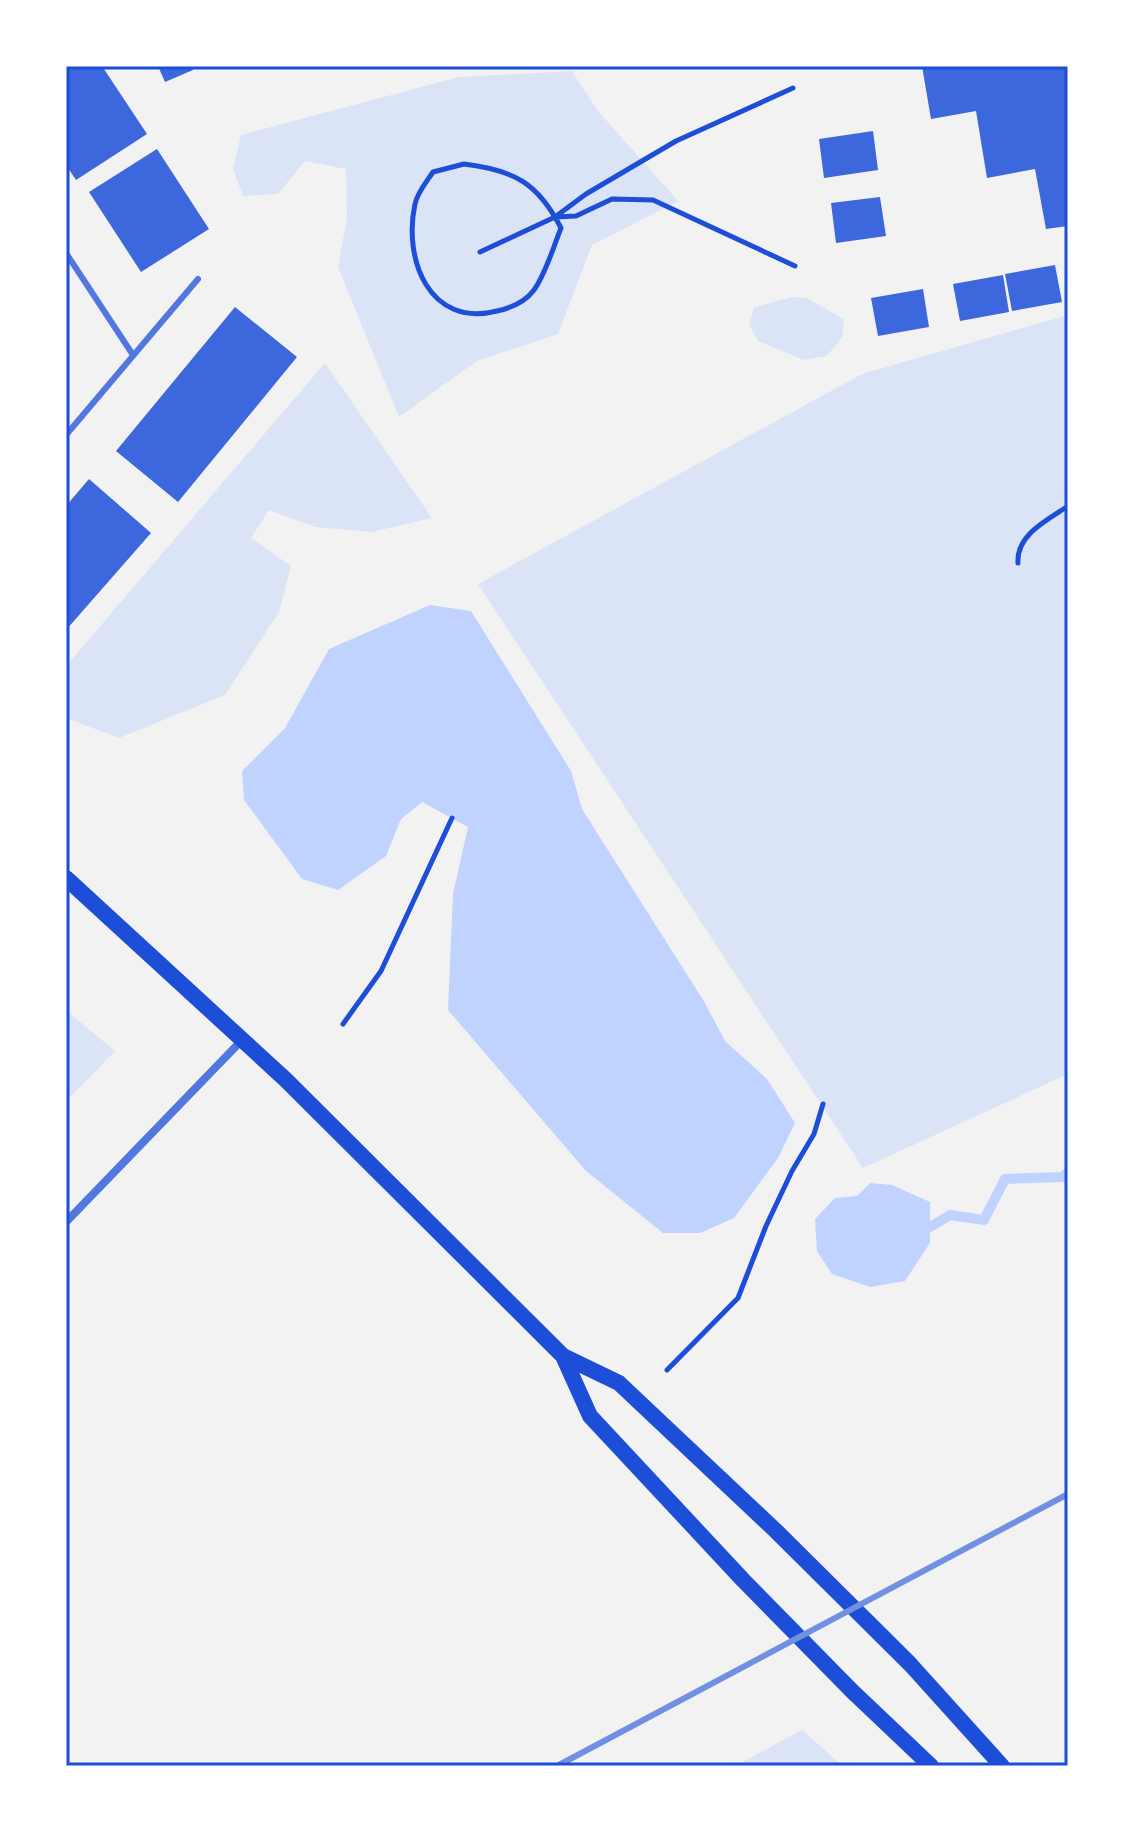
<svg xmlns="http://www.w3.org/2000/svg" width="1134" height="1832" font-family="'PT Sans Narrow',sans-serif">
  <rect width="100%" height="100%" fill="#f2f2f2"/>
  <!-- green -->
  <path fill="#dbe4f7" d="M572,71L597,110L678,201L592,245L558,334L477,361L399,417L338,267L347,218L346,169L305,161L278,194L243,196L233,169L241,135L459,77Z
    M793,297L806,298L844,319L842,337L827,356L804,360L758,341L749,325L754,307Z
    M1068,315V1074L863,1168L478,584L862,374Z
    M325,363L432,518L372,532L315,527L269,510L251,538L291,566L279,612L225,695L119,738L66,718V666Z
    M66,1010L115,1051L66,1101Z
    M802,1730L843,1766H735Z"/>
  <!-- water -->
  <path fill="#bfd3fe" d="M430,605L471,611L571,771L582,809L705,1003L725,1041L767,1079L795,1123L778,1158L734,1218L700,1233H663L586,1171L448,1010L453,894L468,827L422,802L401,819L386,856L338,890L302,879L244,800L242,771L285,728L329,649Z
    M870,1183L892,1185L930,1202V1243L905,1281L870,1287L832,1274L817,1251L815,1219L835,1198L857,1196Z"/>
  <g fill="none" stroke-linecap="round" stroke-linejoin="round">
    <!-- stream -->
    <path stroke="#bfd3fe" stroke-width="10" d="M930,1227L950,1215L984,1220L1005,1179L1063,1177L1068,1172"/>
  </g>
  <!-- building -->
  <path fill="#3d67dc" d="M66,66H102L147,134L76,180L66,165Z
    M158,66H191L193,70L165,82Z
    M922,66H1068V226L1046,229L1035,169L987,178L976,111L931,119Z
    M873,131L878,170L824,178L819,139Z
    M157,149L209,229L141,272L89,192Z
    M880,197L886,236L836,243L831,203Z
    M1055,265L1062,302L1012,311L1005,274Z
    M1003,275L1009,312L960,321L953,284Z
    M923,289L929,327L878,336L871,298Z
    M235,307L297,357L178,502L116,451Z
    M89,479L151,533L66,630V506Z"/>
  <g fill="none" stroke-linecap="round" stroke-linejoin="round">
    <!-- path -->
    <path stroke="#1d4ed8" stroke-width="5" d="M464,164C514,170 538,183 561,228C553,248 546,273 534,290C525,302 511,308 497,311C429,328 403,259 415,204C417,193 427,181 433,172Z
      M555,217L576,216L612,199L653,200L795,266
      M480,252L555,217L586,194L676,141L793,88
      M1018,563C1016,535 1047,520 1068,506
      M343,1024L381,971L452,818
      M667,1370L738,1298L766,1226L792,1171L814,1134L823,1104"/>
    <!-- service -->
    <path stroke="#5277de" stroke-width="6" d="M66,253L133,355
      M66,435L198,279"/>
    <!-- minor -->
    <path stroke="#5277de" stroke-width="8" d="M66,1222L243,1039"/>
    <!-- secondary -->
    <path stroke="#1d4ed8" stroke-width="16" d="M66,878L286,1080L563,1356L619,1383L638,1401L776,1531L910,1664L1002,1766
      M563,1356L590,1416L743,1580L852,1691L931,1766"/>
    <!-- rail -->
    <path stroke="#7290e2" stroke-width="6" d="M557,1766L1068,1494"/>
  </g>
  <!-- border -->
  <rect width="1134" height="1832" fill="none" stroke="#ffffff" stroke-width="136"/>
  <rect x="68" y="68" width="998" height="1696" fill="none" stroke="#1d4ed8" stroke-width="3"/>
</svg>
